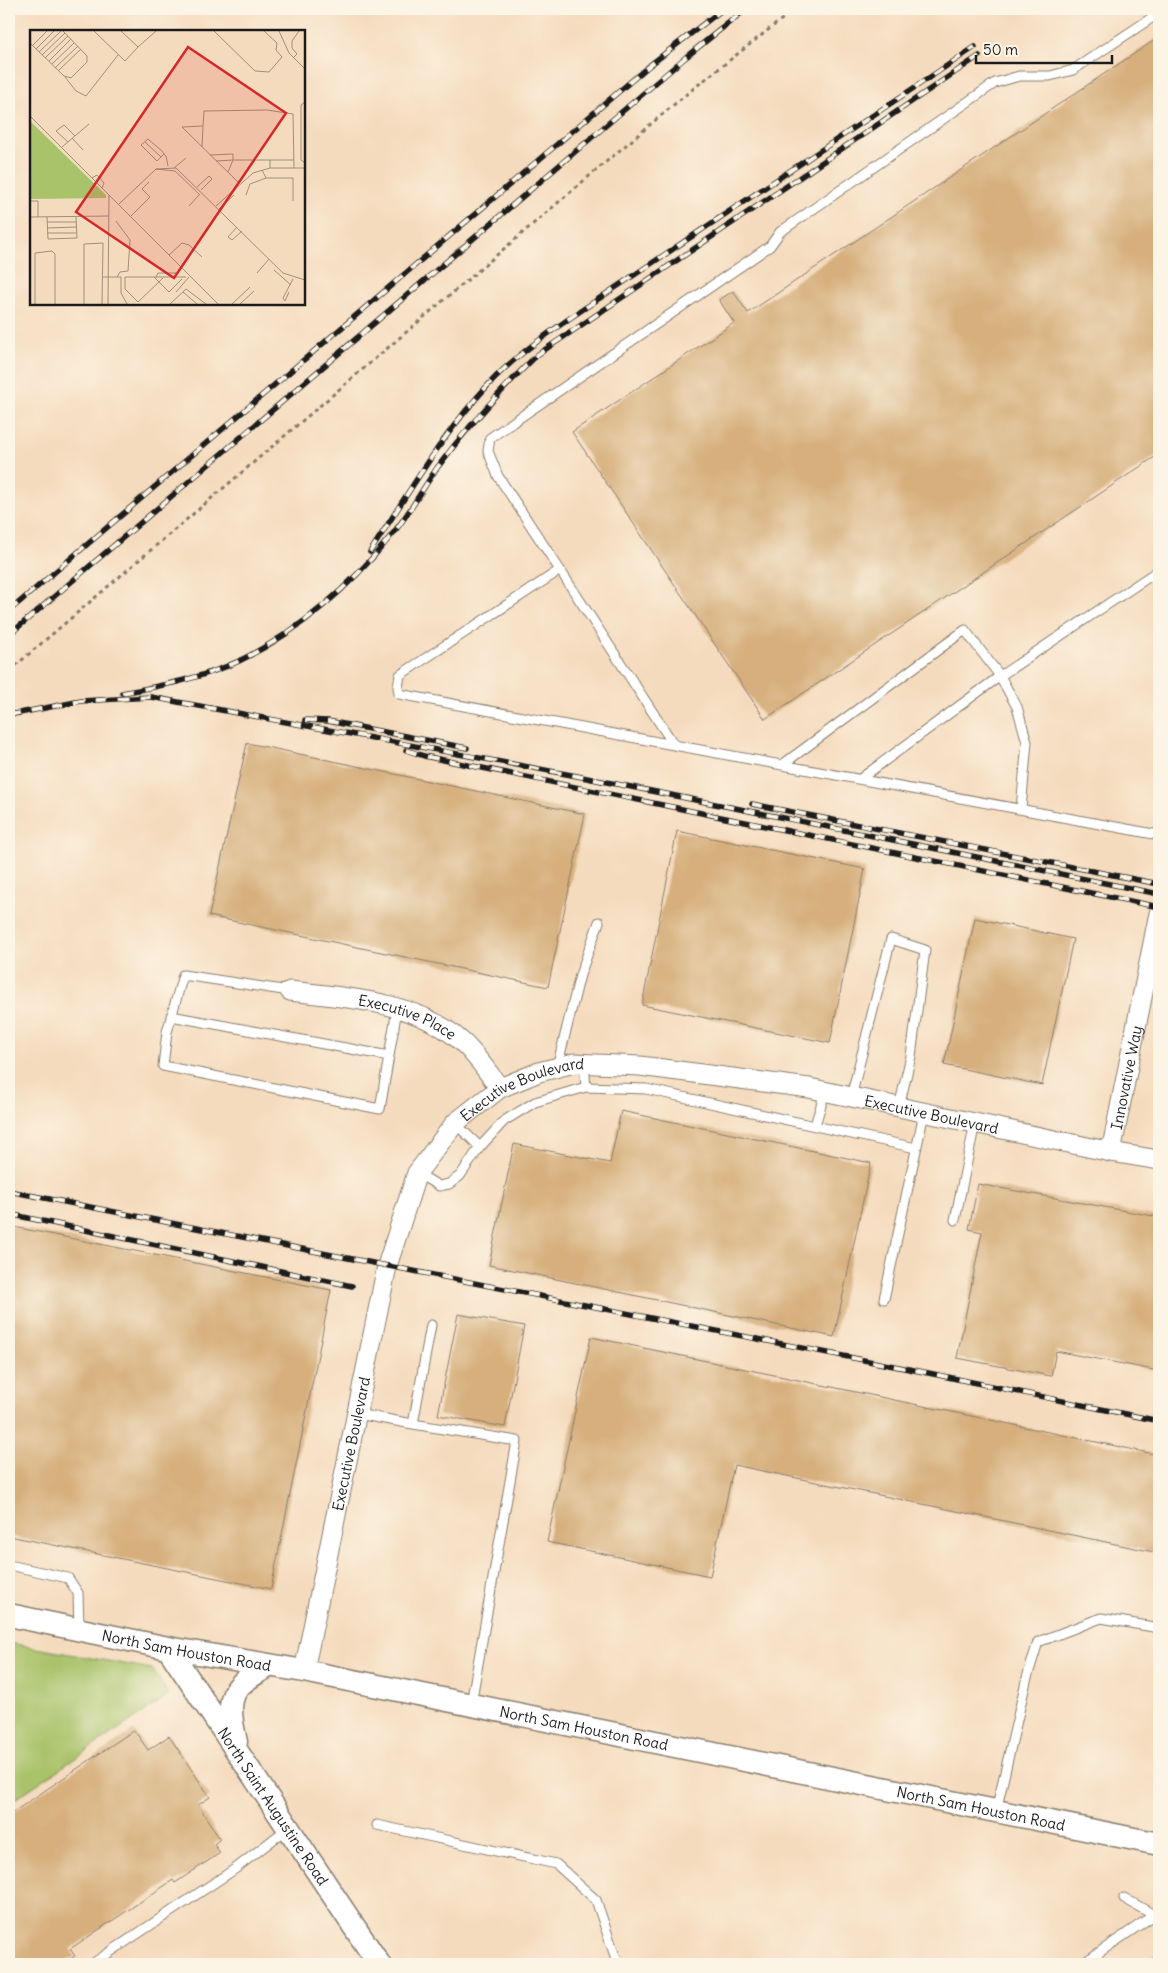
<svg xmlns="http://www.w3.org/2000/svg" width="1168" height="1973" font-family="Delius,sans-serif">
  <rect width="100%" height="100%" fill="#fcf5e5"/>
  <filter id="ink" filterUnits="userSpaceOnUse"><feTurbulence type="fractalNoise" baseFrequency=".02" numOctaves="2"/><feDisplacementMap in="SourceGraphic" scale="10" xChannelSelector="R" yChannelSelector="G"/><feConvolveMatrix kernelMatrix="1 2 1 2 8 2 1 2 1" color-interpolation-filters="sRGB"/></filter>
  <filter id="wash" filterUnits="userSpaceOnUse"><feTurbulence type="fractalNoise" baseFrequency=".0096" numOctaves="4" result="noise"/><feDisplacementMap in="SourceGraphic" scale="20" xChannelSelector="R" yChannelSelector="G"/><feGaussianBlur stdDeviation="1.12" result="paint"/><feColorMatrix in="noise" values="0 0 0 0 0 0 0 0 0 0 0 0 0 0 0 0 0 1.4 0 .05"/><feComposite in="paint" operator="in"/></filter>
  <g filter="url(#wash)">
    <rect width="100%" height="100%" fill="#f5dbbe"/>
    <!-- green -->
    <path fill="#a9c36a" stroke="#627043" d="M9,1643L152,1669L169,1695L9,1803Z"/>
    <g id="blocks">
      <!-- building -->
      <path fill="#d6af7b" d="M1159,37V454L765,719L572,432L734,323L719,300L733,291L748,313Z
        M247,743L585,814L548,987L209,916Z
        M677,831L865,869L830,1043L642,1005Z
        M975,918L1073,939L1042,1085L944,1065Z
        M621,1111L871,1163L834,1337L489,1265L514,1144L610,1163Z
        M978,1184L1159,1217V1371L1056,1351L1051,1376L957,1358L982,1232L969,1229Z
        M9,1226L331,1290L271,1589L9,1536Z
        M458,1314L524,1326L505,1427L438,1415Z
        M591,1337L1159,1455V1553L734,1465L710,1576L547,1542Z
        M134,1730L148,1750L169,1736L210,1797L198,1805L220,1839L214,1844L220,1853L175,1883L173,1880L70,1949L75,1956L63,1964H9V1815Z"/>
    </g>
  </g>
  <g filter="url(#ink)">
    <use href="#blocks" fill-opacity="0" stroke="#887c6d" stroke-width="1"/>
    <g fill="none" stroke-linecap="round" stroke-linejoin="round">
      <defs>
        <path id="service" d="M1159,13L1073,70L1050,76H1019L995,83L780,232L770,246L490,438L488,451L498,476L560,570L400,675L398,687L399,694L1159,835
          M560,570L674,745
          M782,765L965,630L1000,676L860,779
          M1021,809L1027,742L1017,707L1000,676L1159,570
          M290,991L183,975L167,1032L163,1066L380,1109L397,1009
          M171,1016L389,1056
          M584,1063L586,1087
          M557,1067L580,975L599,922
          M851,1097L891,939L925,950L911,1056L899,1107
          M455,1123L480,1147
          M815,1125L825,1092
          M417,1173L439,1186L449,1184L460,1176L480,1147L504,1121L535,1102L586,1087L646,1089L916,1148
          M955,1220L975,1123
          M884,1299L924,1113
          M431,1325L413,1424L517,1441L471,1704
          M357,1414L413,1424
          M9,1565L68,1578L78,1593L79,1628
          M996,1811L1026,1681L1038,1642L1101,1618L1159,1628
          M377,1825L556,1864L596,1900L615,1956L621,1964
          M1124,1898L1159,1918
          M92,1964L235,1869L288,1828
          M1082,1964L1154,1915
          M1153,1964L1159,1960"/>
        <g id="minor">
          <path id="s1" d="M290,991C348,998 416,1001 461,1041C476,1054 488,1073 500,1088"/>
          <path id="s2" d="M1111,1152L1159,913"/>
          <path id="s3" d="M304,1671L387,1266L417,1173L455,1123L500,1088L539,1072L574,1063L640,1066L809,1088L1111,1152L1159,1160"/>
        </g>
        <g id="tertiary">
          <path id="s4" d="M9,1615L168,1648L304,1671L1159,1844"/>
          <path id="s5" d="M168,1648L379,1964"/>
          <path d="M236,1742C226,1698 228,1687 269,1666"/>
        </g>
      </defs>
      <!-- service casing -->
      <use href="#service" stroke="#887c6d" stroke-width="11"/>
      <!-- minor casing -->
      <use href="#minor" stroke="#887c6d" stroke-width="21"/>
      <!-- tertiary casing -->
      <use href="#tertiary" stroke="#887c6d" stroke-width="25"/>
      <!-- path -->
      <path stroke="#887c6d" stroke-width="3" stroke-dasharray="4 4" stroke-linecap="butt" d="M9,671L594,172L689,92L795,9"/>
      <!-- service -->
      <use href="#service" stroke="#fff" stroke-width="9"/>
      <!-- minor -->
      <use href="#minor" stroke="#fff" stroke-width="19"/>
      <!-- tertiary -->
      <use href="#tertiary" stroke="#fff" stroke-width="22"/>
      <defs>
        <path id="rail" d="M370,552C408,494 442,434 490,383C513,358 542,338 570,318L975,47
          M9,611L650,65L723,9
          M9,635L686,57L746,9
          M122,693C161,686 203,678 239,661C298,632 349,588 390,537C408,516 421,491 437,468C468,426 500,391 537,355L979,56
          M9,715L81,701L151,697L577,776L1159,894
          M305,720L328,721L467,748
          M406,750L424,756L1159,907
          M752,804L1159,884
          M9,1191L914,1370L1159,1421
          M9,1214L352,1286"/>
      </defs>
      <!-- rail casing -->
      <use href="#rail" stroke="#1c1c1c" stroke-width="5.5"/>
      <!-- rail -->
      <use href="#rail" stroke="#fcf5e5" stroke-width="4" stroke-dasharray="11" stroke-linecap="butt"/>
    </g>
  </g>
  <g text-anchor="middle" dominant-baseline="central" stroke-width="5" stroke-linejoin="round" paint-order="stroke">
    <!-- street labels -->
    <g font-size="15" fill="#1c1c1c" stroke="#fcf5e5">
      <text stroke="none"><textPath href="#s1" startOffset="121">Executive Place</textPath></text>
      <text stroke="none"><textPath href="#s2" startOffset="76">Innovative Way</textPath></text>
      <text stroke="none"><textPath href="#s3" startOffset="651">Executive Boulevard</textPath></text>
      <text stroke="none"><textPath href="#s3" startOffset="1071">Executive Boulevard</textPath></text>
      <text stroke="none"><textPath href="#s3" startOffset="232">Executive Boulevard</textPath></text>
      <text stroke="none"><textPath href="#s4" startOffset="181">North Sam Houston Road</textPath></text>
      <text stroke="none"><textPath href="#s4" startOffset="586">North Sam Houston Road</textPath></text>
      <text stroke="none"><textPath href="#s5" startOffset="190">North Saint Augustine Road</textPath></text>
      <text stroke="none"><textPath href="#s4" startOffset="991">North Sam Houston Road</textPath></text>
    </g>
  </g>
  <!-- overview -->
  <g transform="translate(30 30)">
    <rect width="275" height="275" fill="#f5dbbe"/>
    <path d="M0,91L76,165V168L0,169Z" fill="#a9c36a"/>
    <path fill="none" stroke="#9e8f7d" stroke-width="1" d="M64,1L95,31L108,17M91,1L108,17L126,1M184,1L225,41L239,42L252,27L246,20L247,13L234,1M249,1L259,23L275,39M0,13L34,46L41,48L57,32V26L33,1M2,16L17,1M6,19L24,1M9,22L31,1M12,25L35,3M15,28L38,6M263,28L267,24L262,18V11L269,1M19,31L41,9M22,34L44,13M25,38L48,16M28,41L51,19M35,47L46,61L56,66L88,25M275,72L271,75V130L275,133M0,86L188,274M42,108L53,120M38,112L26,101L34,95L45,106M115,112L131,127M32,117L59,94M172,117L173,96M134,124L127,131L111,115L118,109L132,121L134,124L136,126L138,136M180,125L203,124V130L186,131M240,130H264M144,138L156,128M126,139L145,141L170,165M198,142L203,130H240V138M62,148L67,145L74,153L72,158M236,148H263V171M209,153L152,97L173,96L174,81L237,80L263,84L264,138M167,157L179,146L182,149L171,160M216,165L220,154L236,148L232,140M0,171H8V187M89,174L126,139L146,138L253,243L275,250M159,176L170,164M186,176L223,143L240,138H275M189,179L204,165M101,186L120,167L112,159L119,152M0,187L79,186M17,187L18,209L47,208L46,187M86,191L100,210L98,241L90,242L87,247M17,192H46M207,197L198,207L202,210L212,201M17,198L46,197M17,203H46M139,225L152,213L159,215L172,227M244,240L261,255M227,243L239,229M73,247H91V263L97,274M124,247L139,262L152,249M126,247L128,243H146M133,248L108,272L95,259V247H156M146,262L159,247M153,262L167,274M259,262L255,271L253,268L263,249M5,274V223L22,221L25,224V274M54,274V214L73,213L72,274M78,274L79,165M140,274L156,259L176,274M202,274L220,257M210,274L224,261"/>
    <path fill="#d62828" fill-opacity="0.15" stroke="#d62828" stroke-width="2.5" d="M158,17L256,83L144,248L46,182Z"/>
    <rect width="275" height="275" fill="none" stroke="#1c1c1c" stroke-width="2.5"/>
  </g>
  <!-- margin -->
  <rect width="1168" height="1973" fill="none" stroke="#fcf5e5" stroke-width="30"/>
  <!-- scale -->
  <path d="M976 55v8h136v-8" fill="none" stroke="#1c1c1c" stroke-width="2.5"/>
  <text x="983" y="55" font-size="15" fill="#1c1c1c" stroke="#fcf5e5" stroke-width="4" paint-order="stroke">50 m</text>
</svg>
